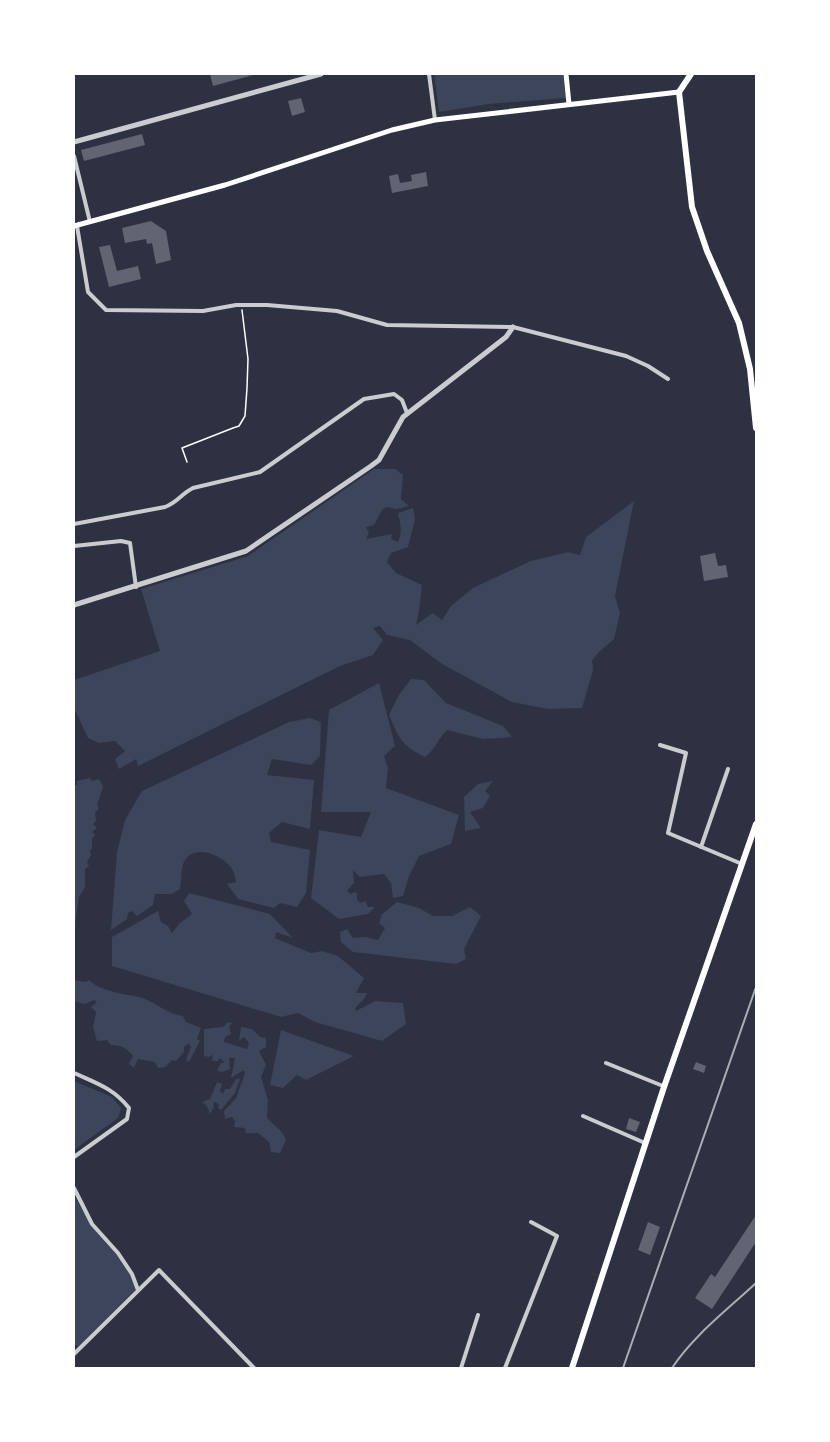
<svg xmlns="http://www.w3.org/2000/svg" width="830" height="1442" font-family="'IBM Plex Sans',sans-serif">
  <rect width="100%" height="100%" fill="#2d3142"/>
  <!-- green -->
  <path fill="#3c4559" d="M434,74H563L566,98L489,104L439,112Z
    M374,469H395L403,475L401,499L409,506L397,509L387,507L382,510L374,525L366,527L369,533L366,539L392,534L391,539L398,542C403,531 400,524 398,513L413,508L415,519L408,547L391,553L387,562L396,573L422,585L419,611L416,625L433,613L442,620L451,606L473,588L509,571L531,561L568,552L580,555L586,537L634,501L615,596L620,613L614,639L598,653L592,661L593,670L582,708L548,709L512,702L442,664L410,640L387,635L380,626L373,628L383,640L373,655L340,666L138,766L136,759L119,769L115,759L125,751L115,741L99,743L88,738L74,708V680L160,651L141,589L248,556Z
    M411,679L424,680L446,703L503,726L512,737L483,739L447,730C437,740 435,750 425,757C401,745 400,740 389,715L399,695Z
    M379,683L395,746L384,756L388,768L386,788L459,815L451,844L419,856L409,876L403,896L393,898L391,883L384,874L360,877L353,870L354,883L347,891L351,894L354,892L357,893V900L361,903L365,901L368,907H375L368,914L339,919L311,898L319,830L361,837L371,812H321L329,710Z
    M310,718L321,722L320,756L311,765L272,759L267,775L314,780L310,829L282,822L269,833L271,842L310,850L306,893L297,907L280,903L274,908L238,899L227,884L236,882C235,875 233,869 228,864C218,854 195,845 185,860C180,868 182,880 180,889L172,894H155L153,905L137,916L132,911L128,913L127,919L111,930L117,852L125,820L142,791L289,722Z
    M90,778L92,781L99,779L103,787L97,805L99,808L95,813L96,821L93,824L97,828L92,832L95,835L92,839V849L90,850L91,855L87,862L89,866L85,869V887L79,897L74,931V785H77V781Z
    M493,781L485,791L490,796L483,808L470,812L481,828L465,831L464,797L478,784Z
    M189,893L270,914L293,938L276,932L275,938L311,953L322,951L338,956L364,978L356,993H367C364,1002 359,1002 355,1009L356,1011L375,1001L403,1003L406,1024L382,1041L315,1022L298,1013L281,1017L112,966V937L158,911L161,922L168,926L172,933L180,923L192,914L184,901Z
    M397,902L419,908L433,916H452L470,907L481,916L464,949L466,959L456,964L353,952L341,942L340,932L347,929L353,938L365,937L378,940L385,928L379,923L382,914Z
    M74,980L86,982L89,980C100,991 124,994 139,997C155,1001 166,1014 183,1016L186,1022L201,1028L197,1039L200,1041L189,1062L186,1060L191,1047L189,1043L184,1047V1052L176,1061L172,1060L165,1067L158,1068L155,1062L138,1059L134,1068L129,1064L133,1056C127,1048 121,1045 111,1045L107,1040L97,1041L93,1027L96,1012L91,1007L97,1002L94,1000L85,1004L74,1001Z
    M228,1022L232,1023L229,1027L231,1034L225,1037L224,1042L247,1049L249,1043L244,1037L239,1041L241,1027L252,1029L260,1037L266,1038V1047L259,1051L266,1065L261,1077L268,1100L267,1118C274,1126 282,1129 286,1140L280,1153L271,1152L269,1142L258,1133H246L245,1128L234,1127L235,1121L232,1117L225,1119L224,1111L236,1098L245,1073L244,1070L231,1078L235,1058H229L230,1069L222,1072L217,1071L221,1063H225L220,1058L218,1061H212L213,1055L209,1057L204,1056V1029L223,1027Z
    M281,1030L354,1056L306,1080L297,1075L283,1088L270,1085Z
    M236,1079H240L235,1093L221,1110L218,1108L219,1105L216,1102L213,1103L214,1107L210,1114L207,1106L202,1102L210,1099L217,1082L222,1084L220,1091L223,1094L225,1089H230Z
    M74,1081L112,1097L121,1108L118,1118L74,1150Z
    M74,1195L91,1225L117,1254L130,1274L136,1289L78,1347L74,1343Z"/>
  <!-- building -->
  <path fill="#626471" d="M210,74H257L213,86Z
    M301,98L305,112L292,116L288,101Z
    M142,134L145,145L84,161L81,150Z
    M426,172L428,186L392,193L389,176L398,174L400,183L412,181L411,175Z
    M151,221L166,231L171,260L156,264L152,243L147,244L146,239L125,243L122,228Z
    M110,245L117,271L138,266L141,279L109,287L99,247Z
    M715,553L718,566L726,565L728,577L704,581L700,556Z
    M696,1062L706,1066L704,1073L693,1069Z
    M629,1118L640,1122L636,1132L626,1129Z
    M756,1215V1242L712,1309L695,1298L711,1274L715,1277Z
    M648,1222L660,1227L650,1255L638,1250Z"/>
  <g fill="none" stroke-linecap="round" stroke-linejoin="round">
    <!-- path -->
    <path stroke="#fff" stroke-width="1.5" d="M187,462L182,448L233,428L239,426L245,416L247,388L248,359L242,310"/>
    <!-- minor -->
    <path stroke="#caccd0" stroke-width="4" d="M429,74L435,120
      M74,156L90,222
      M77,226L88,292L106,310L203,311L236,305H267L337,311L387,325L513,327L626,356L648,366L668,379
      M74,524L165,507C178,502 181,494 193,488L260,472L364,399L394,394L402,400L407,413
      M74,546L121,541L130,543L136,587
      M660,745L686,753L668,833L742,864
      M701,847L728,769
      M606,1063L663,1086
      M74,1073C96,1083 113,1088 129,1108L127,1119L74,1157
      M583,1116L645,1143
      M74,1188L92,1224L118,1253L132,1274L138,1290
      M74,1354L159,1270L254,1368
      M461,1368L478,1315
      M505,1368L557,1236L531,1222"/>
    <!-- tertiary -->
    <path stroke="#caccd0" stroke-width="5" d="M74,142L321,74
      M74,605L246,551L371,466L379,460L403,417L506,337L513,327"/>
    <!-- secondary -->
    <path stroke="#fff" stroke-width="5" d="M566,74L569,104
      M74,226L225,185L392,130L435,120L679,92"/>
    <!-- primary -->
    <path stroke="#fff" stroke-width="6" d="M691,74L679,92L692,207L707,251L739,323L750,369L756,428
      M572,1368L664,1087L756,824"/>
    <!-- rail -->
    <path stroke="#abadb3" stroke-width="2" d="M623,1368L756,987
      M672,1368C694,1335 727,1310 756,1283"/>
  </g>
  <!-- border -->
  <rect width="830" height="1442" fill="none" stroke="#ffffff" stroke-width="150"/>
</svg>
